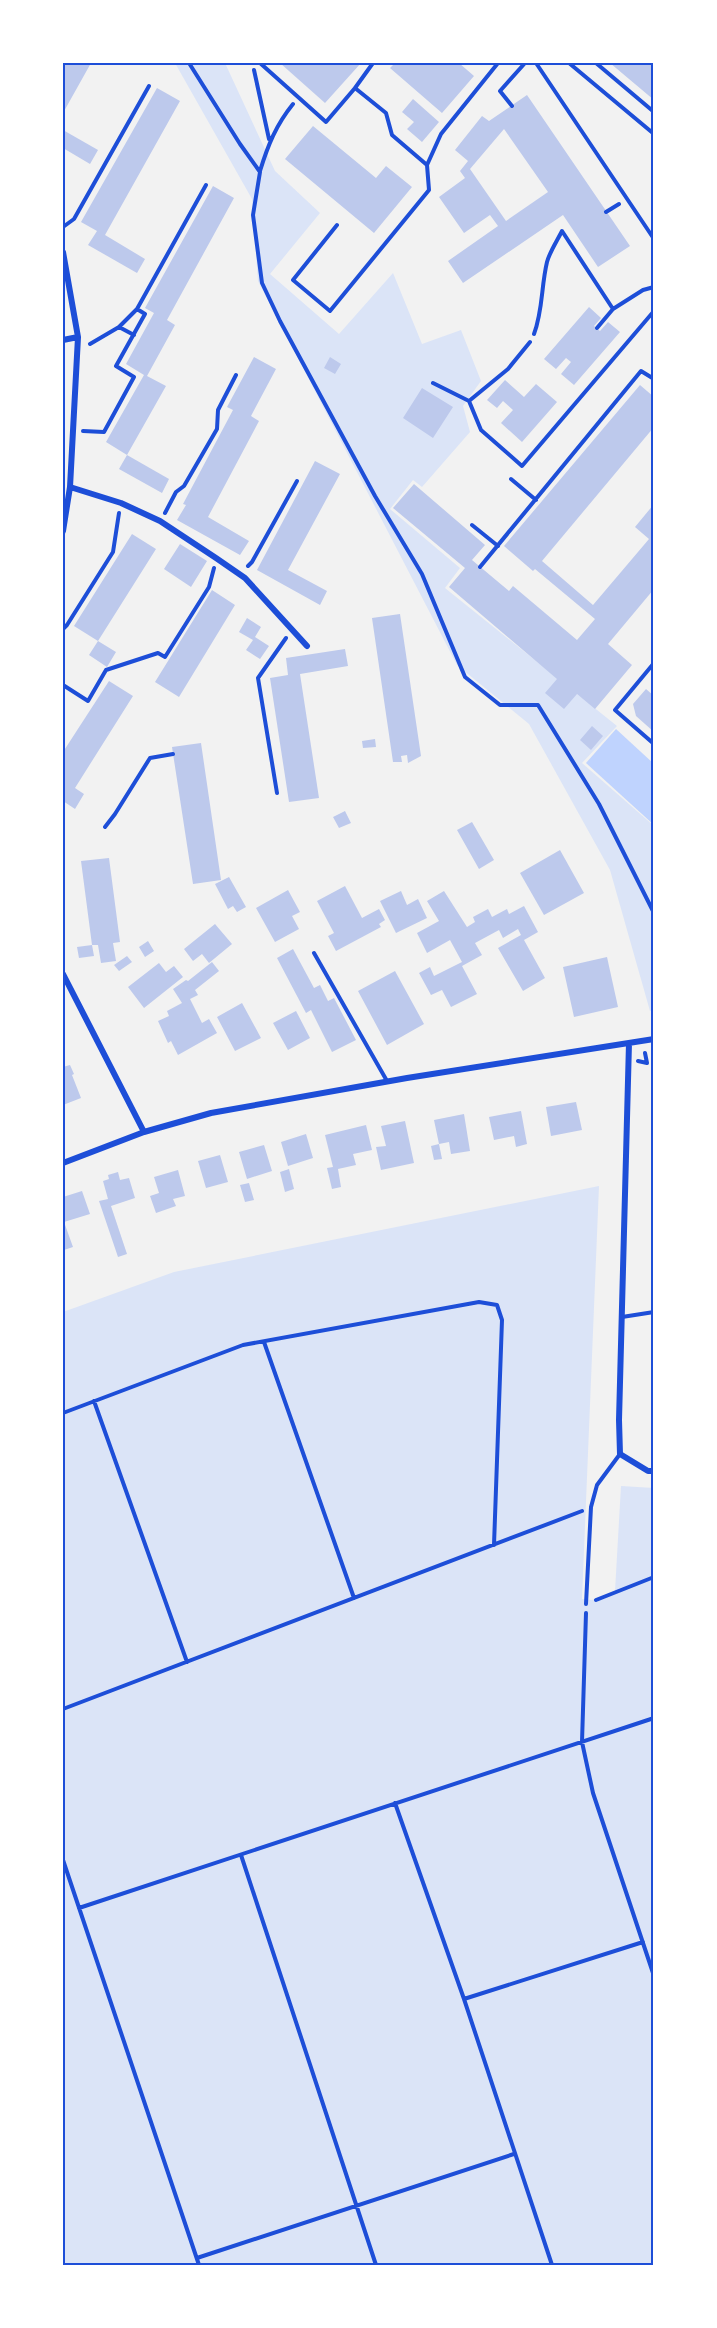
<svg xmlns="http://www.w3.org/2000/svg" width="717" height="2328" font-family="Inter,sans-serif">
  <rect width="100%" height="100%" fill="#f2f2f2"/>
  <!-- green -->
  <path fill="#dbe4f7" d="M175,63H225L275,171L320,213L270,274L339,334L393,273L422,344L461,330L481,381L463,406L470,432L422,487L413,480L390,509L460,568L445,588L617,726L582,763L654,826V1010L650,1011L610,870L529,724L457,665L258,281L252,199Z
    M599,1186L582,1599L592,1600L615,1591L621,1486L654,1488V2265H63V1312L174,1272Z"/>
  <!-- water -->
  <path fill="#bfd3fe" d="M616,729L654,764V825L586,763Z"/>
  <!-- building -->
  <path fill="#bdc9ec" fill-rule="evenodd" d="M63,63H91L63,113Z
    M280,63H361L325,103Z
    M395,63H459L474,76L442,113L390,68Z
    M610,63H654V100Z
    M157,88L180,101L105,235L145,259L137,273L88,245L97,231L81,222Z
    M527,95L630,246L598,267L563,215L463,283L448,261L498,226L490,215L464,233L439,197L465,178L460,171L468,161L455,150L482,116L489,121ZM504,129L548,192L506,221L470,169Z
    M413,99L439,122L422,142L407,129L414,122L402,112Z
    M313,126L376,178L386,166L412,187L374,233L285,159Z
    M63,130L98,150L90,164L63,148Z
    M213,186L234,198L167,320L175,325L147,376L166,386L127,455L169,479L162,493L119,469L127,455L106,442L144,375L126,364L154,313L145,308Z
    M589,307L601,318L594,326L600,331L608,322L620,332L574,385L561,374L571,362L566,358L556,369L544,359Z
    M254,357L276,369L251,416L259,421L208,517L249,541L240,555L177,520L186,505L183,504L233,410L227,407Z
    M330,357L341,364L335,374L324,368Z
    M505,380L524,397L536,384L557,402L522,442L501,423L513,410L503,401L497,408L487,400Z
    M640,385L654,397V427L542,561L593,605L649,539L635,527L654,504V589L608,644L632,665L595,709L577,694L564,709L545,693L557,679L449,587L465,568L393,508L414,484L485,545L472,560L509,591L513,586L577,640L595,619L535,569L533,571L504,546Z
    M422,388L453,407L433,438L403,418Z
    M315,461L340,474L288,570L327,591L320,605L257,570Z
    M132,534L156,549L98,641L74,626Z
    M180,544L207,561L191,587L164,569Z
    M212,590L235,605L179,697L155,682Z
    M400,614L421,756L408,763L407,755L401,756L402,762H393L372,618Z
    M247,618L261,627L255,637L269,646L260,659L246,650L253,640L239,632Z
    M98,641L116,652L107,667L89,655Z
    M345,649L348,666L300,674L319,798L289,802L270,678L288,675L286,658Z
    M109,681L133,696L75,788L84,794L75,809L63,801V752Z
    M646,689L654,696V732L636,716L633,704Z
    M592,726L603,736L591,750L580,740Z
    M375,739L376,747L363,748L362,741Z
    M201,743L221,880L193,884L172,747Z
    M345,811L351,823L339,828L333,817Z
    M472,822L494,860L479,869L457,830Z
    M560,850L584,893L544,915L520,873Z
    M109,858L120,942L113,943L116,961L101,963L98,945H92L81,861Z
    M229,877L246,907L237,912L233,906L228,909L215,884Z
    M345,886L362,918L379,909L385,920L379,924L381,927L336,951L328,936L334,933L317,901Z
    M288,890L300,912L292,916L299,929L275,942L256,908Z
    M401,891L407,905L418,899L427,918L396,933L380,901Z
    M444,891L467,927L475,922L473,917L488,909L492,917L507,909L509,914L524,906L538,932L524,940L545,978L523,991L498,948L521,935L518,929L503,938L499,930L475,943L482,955L462,966L477,994L451,1007L442,990L431,995L419,973L430,967L434,976L462,962L450,940L427,953L417,933L439,921L427,901Z
    M215,924L232,944L209,963L202,954L193,961L184,949Z
    M148,941L154,951L145,957L139,947Z
    M92,945L94,956L79,958L77,947Z
    M293,949L314,988L320,985L328,1001L334,998L356,1040L332,1052L311,1010L306,1013L277,958Z
    M127,956L132,962L119,971L114,965Z
    M607,957L618,1007L574,1017L563,967Z
    M212,962L219,971L195,990L198,995L190,999L202,1023L209,1019L217,1033L178,1055L171,1041L168,1043L158,1021L169,1016L167,1011L182,1003L173,989L186,980L188,981Z
    M159,963L166,972L174,966L183,977L144,1008L128,987Z
    M395,971L424,1024L387,1045L358,991Z
    M242,1003L261,1038L235,1051L217,1017Z
    M296,1011L310,1038L288,1050L273,1023Z
    M70,1065L74,1074L72,1075L81,1098L63,1105V1067Z
    M576,1102L582,1130L551,1136L546,1107Z
    M521,1111L527,1144L516,1147L514,1136L494,1140L489,1117Z
    M464,1114L470,1151L451,1154L449,1142L439,1144L434,1120Z
    M405,1121L414,1163L381,1170L376,1147L386,1146L381,1126Z
    M366,1125L372,1150L353,1154L356,1165L338,1169L341,1187L332,1189L327,1168L333,1167L325,1135Z
    M306,1134L313,1158L288,1166L281,1142Z
    M439,1144L442,1159L434,1160L431,1146Z
    M264,1145L272,1171L247,1179L239,1152Z
    M220,1155L228,1182L206,1188L198,1161Z
    M289,1169L294,1189L285,1192L280,1172Z
    M178,1170L185,1196L173,1199L176,1206L156,1213L150,1196L159,1193L154,1177Z
    M118,1172L120,1180L129,1178L135,1198L111,1206L127,1254L118,1257L99,1201L108,1199L103,1181L109,1179L108,1175Z
    M249,1183L254,1200L245,1202L240,1185Z
    M82,1191L90,1214L64,1222L73,1247L64,1250L63,1197Z"/>
  <g fill="none" stroke-linecap="round" stroke-linejoin="round">
    <!-- path -->
    <path stroke="#1d4ed8" stroke-width="4" d="M189,63L240,144L260,172L253,215L262,283L280,321L375,496L422,574L465,677L500,705H538L599,804L654,913
      M569,63L654,134
      M254,70L269,139
      M512,106L500,91L525,63
      M260,171C268,145 276,125 293,104
      M606,212L619,204
      M63,227L74,219L149,86
      M119,327L134,335
      M597,328L613,309
      M534,334C543,310 541,287 547,262C550,251 557,241 562,231L613,309L643,290L654,287
      M90,344L119,327L137,309L206,185
      M654,397V396
      M83,431L104,432L134,377L116,366L145,314L137,309
      M511,479L536,500
      M165,513L176,492L184,486L217,429L218,410L236,375
      M472,525L498,546
      M248,566L252,562L297,481
      M480,567L641,371L654,379
      M63,629L67,625L113,552L119,513
      M63,685L88,701L106,670L158,653L165,657L209,587L214,568
      M277,793L258,678L286,638
      M105,827L115,814L150,758L173,754
      M638,1061L647,1063L645,1053
      M264,1342L354,1598
      M94,1401L187,1662
      M63,1413L243,1345L479,1302L497,1305L502,1320L494,1545
      M596,1600L654,1577
      M586,1613L582,1742L593,1793L654,1976
      M63,1709L582,1511
      M395,1803L464,1999L552,2265
      M241,1855L376,2265
      M63,1860L199,2265
      M79,1908L654,1718
      M464,1999L643,1942
      M197,2258L514,2154"/>
    <!-- service -->
    <path stroke="#1d4ed8" stroke-width="4" d="M260,63L326,122L355,88
      M373,63L355,88L386,113L392,135L427,165
      M536,63L654,239
      M596,63L654,112
      M337,225L293,280L330,311L429,190L427,165L441,134L498,63
      M433,383L469,401L481,430L522,466L654,311
      M469,401L508,369L530,342
      M654,663L615,710L654,744
      M314,953L387,1081
      M622,1317L654,1312
      M586,1604L591,1507L597,1485L620,1454"/>
    <!-- minor -->
    <path stroke="#1d4ed8" stroke-width="6" d="M63,252L78,337L70,487L63,531
      M63,340L78,337
      M70,487L121,503L160,521L216,558L245,578L307,646
      M63,974L144,1132
      M629,1043L619,1420L620,1454L648,1471H654
      M63,1163L144,1132L211,1113L407,1078L654,1039"/>
  </g>
  <!-- border -->
  <rect width="717" height="2328" fill="none" stroke="#ffffff" stroke-width="129"/>
  <rect x="64" y="64" width="588" height="2200" fill="none" stroke="#1d4ed8" stroke-width="2"/>
</svg>
